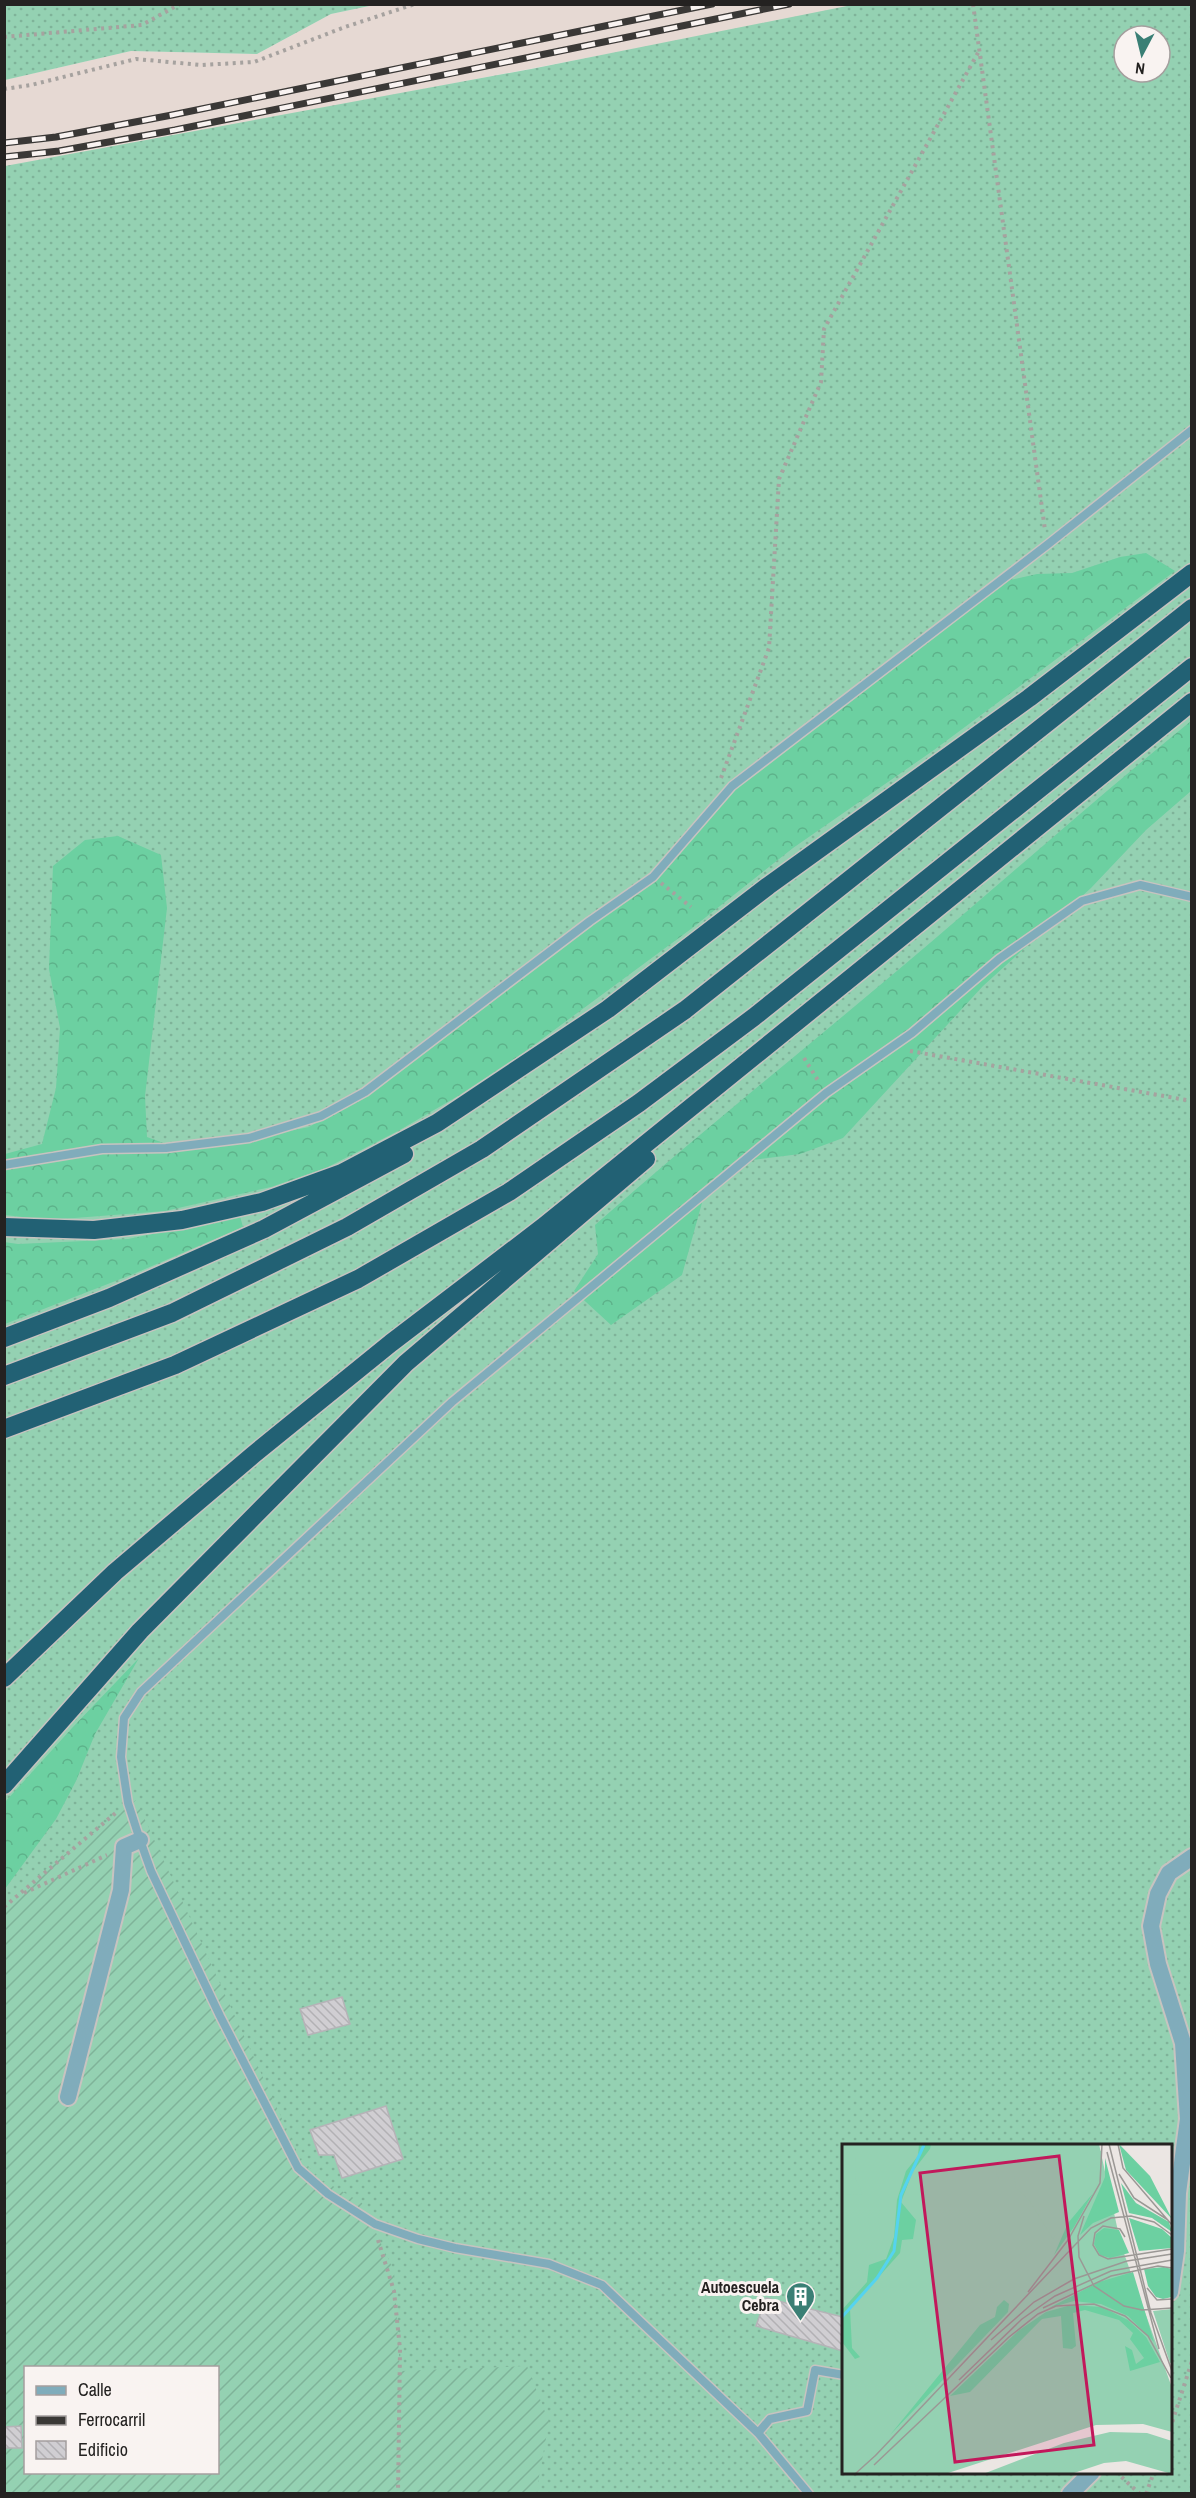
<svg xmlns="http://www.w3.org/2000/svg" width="1196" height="2498" font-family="'Archivo Narrow',sans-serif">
  <defs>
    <pattern id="grass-dots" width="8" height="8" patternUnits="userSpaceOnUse" patternTransform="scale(1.5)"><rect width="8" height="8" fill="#94d1b2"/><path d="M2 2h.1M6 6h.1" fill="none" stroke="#7fb399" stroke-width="1.8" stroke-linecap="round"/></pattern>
    <pattern id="forest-crowns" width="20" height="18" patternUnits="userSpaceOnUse" patternTransform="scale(1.5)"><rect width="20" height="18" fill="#6cd0a1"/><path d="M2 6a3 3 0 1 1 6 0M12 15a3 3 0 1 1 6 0" fill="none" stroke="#5db28a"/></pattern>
    <pattern id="garden-furrows" width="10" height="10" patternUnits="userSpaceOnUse" patternTransform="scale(1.5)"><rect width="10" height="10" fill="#94d1b2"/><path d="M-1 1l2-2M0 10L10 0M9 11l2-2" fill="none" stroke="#7fb399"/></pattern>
    <pattern id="building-back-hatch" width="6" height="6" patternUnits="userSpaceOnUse" patternTransform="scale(1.5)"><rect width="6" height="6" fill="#d0ced2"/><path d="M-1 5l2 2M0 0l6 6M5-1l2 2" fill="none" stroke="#b2b1b4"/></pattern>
  </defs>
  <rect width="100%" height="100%" fill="#ebe6e3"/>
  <!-- built -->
  <path fill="#e6d9d3" d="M374,5H864L5,169L4,80L131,51L257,54L331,14Z"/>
  <!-- grass -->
  <path fill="url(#grass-dots)" fill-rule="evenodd" d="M4,5L5,4L374,5L331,14L257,54L131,51L5,80Z
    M852,5H1191V2493L5,2494V166L531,69ZM1124,36H1160V72H1124ZM844,2146H1170V2472H844ZM26,2368H218V2472H26Z"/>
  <!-- forest -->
  <path fill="url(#forest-crowns)" d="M1146,553L1175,571L934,750L793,848L691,929L523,1053L458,1096L398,1131L326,1168L271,1187L165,1211L49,1220L5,1215V1154L42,1144L56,1088L60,1028L49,969L53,866L85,840L118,836L161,855L167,908L145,1096L147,1137L169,1145H218L309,1127L361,1097L649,877L735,787L1001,582L1037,574L1072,573L1120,557Z
    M1191,721V791L1146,830L1091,888L983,986L843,1138L800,1154L753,1160L705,1192L682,1275L611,1325L574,1291L598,1254L595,1225C696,1136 801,1052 904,965C1000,884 1094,800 1191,721Z
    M240,1216L243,1227L131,1275L5,1324L4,1242L18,1244L128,1239Z
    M139,1658L95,1734L76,1781L56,1819L5,1889V1802L72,1728Z"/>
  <!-- garden -->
  <path fill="url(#garden-furrows)" fill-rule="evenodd" d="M136,1800L299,2156L319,2178L362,2203L394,2271L400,2371L527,2366L549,2422L536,2493H5V1901ZM26,2368H218V2472H26Z"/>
  <!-- building -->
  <path fill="url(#building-back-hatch)" stroke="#b5b3b7" stroke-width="1.5" d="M342,1997L350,2024L308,2035L300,2009Z
    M386,2106L403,2159L342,2178L334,2155H319L310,2130Z
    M766,2298L843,2317V2351L756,2326Z
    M21,2426L22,2448H4V2427Z"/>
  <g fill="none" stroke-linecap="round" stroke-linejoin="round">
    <defs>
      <path id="lane" d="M4,1165L102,1149L166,1148L249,1138L321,1116L365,1092L590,921L653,877L732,786L1047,545L1192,430
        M758,2433L770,2419L807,2411L815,2370L844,2375
        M809,2494L758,2433L602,2285L549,2264L455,2248L418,2239L375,2224L328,2194L298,2168L220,2016L151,1871L140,1840L128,1803L121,1757L124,1718L141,1692L452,1402L826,1093L912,1033L999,959L1082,901L1140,885L1192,897"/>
      <path id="street" d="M68,2097L121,1890L124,1847L140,1840
        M1170,2292L1176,2251L1178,2193L1188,2119L1183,2043L1158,1964L1151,1926L1158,1894L1169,1873L1192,1857
        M1070,2494L1092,2472"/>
      <path id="highway" d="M4,1227L94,1230L182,1220L262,1202L342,1173L437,1123L608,1009L768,886L1029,698L1192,573
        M4,1338L109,1298L264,1229L404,1154
        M4,1376L172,1313L347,1227L482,1149L685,1010L1192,608
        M4,1429L175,1365L358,1279L509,1192L639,1103L754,1017L1192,667
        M4,1678L115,1572L253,1455L391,1343L543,1227L1192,702
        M4,1785L140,1631L406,1363L646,1159"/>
    </defs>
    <!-- lane casing -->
    <use href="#lane" stroke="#c7c3c0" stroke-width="11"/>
    <!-- street casing -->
    <use href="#street" stroke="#c7c3c0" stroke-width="20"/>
    <!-- highway casing -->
    <use href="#highway" stroke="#c7c3c0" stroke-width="21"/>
    <!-- path -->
    <path stroke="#a6a29f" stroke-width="4" stroke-dasharray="3 4.5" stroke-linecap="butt" d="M973,4L1045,530
      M4,37L142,25L180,4
      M4,89L31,85L136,59L201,65L254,62L345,27L415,4
      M721,778L769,648L779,479L821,382L824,329L979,51
      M661,883L691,907
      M910,1051L1192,1101
      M804,1058L819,1082
      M24,1893L107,1855
      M4,1907L118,1811
      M378,2240L394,2291L400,2349L398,2494
      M1170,2429L1192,2361
      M1116,2472L1140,2494
      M1146,2494L1154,2472"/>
    <!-- lane -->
    <use href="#lane" stroke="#80acbb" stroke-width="8"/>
    <!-- street -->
    <use href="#street" stroke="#80acbb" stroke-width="16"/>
    <!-- highway -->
    <use href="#highway" stroke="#226174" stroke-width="18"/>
    <defs>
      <path id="rail" d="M4,143L56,137L172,115L712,4
        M4,157L59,151L175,130L789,4"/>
    </defs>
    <!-- rail casing -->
    <use href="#rail" stroke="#3a3836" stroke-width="7"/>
    <!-- rail -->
    <use href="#rail" stroke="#f9f3f1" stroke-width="4.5" stroke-dasharray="14" stroke-linecap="butt"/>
  </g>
  <!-- icons -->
  <defs>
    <symbol id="building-pin" viewBox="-11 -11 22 30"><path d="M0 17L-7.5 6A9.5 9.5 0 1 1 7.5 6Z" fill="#3a7f75" stroke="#f9f3f1"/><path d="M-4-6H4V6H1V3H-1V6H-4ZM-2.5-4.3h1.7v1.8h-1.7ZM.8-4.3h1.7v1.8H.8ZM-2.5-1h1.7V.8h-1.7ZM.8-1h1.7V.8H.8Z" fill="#fff"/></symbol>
  </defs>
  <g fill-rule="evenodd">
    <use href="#building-pin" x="784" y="2280" width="33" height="45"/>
  </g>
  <g text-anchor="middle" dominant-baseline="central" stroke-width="6" stroke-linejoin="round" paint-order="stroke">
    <!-- poi labels -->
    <g font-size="16" font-weight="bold" fill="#242221" stroke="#f9f3f1" text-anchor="end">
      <text x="779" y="2287">Autoescuela<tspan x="779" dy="18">Cebra</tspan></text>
    </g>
  </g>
  <!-- overview -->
  <g transform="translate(842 2144)">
    <rect width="330" height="330" fill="#ebe6e3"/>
    <path d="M0,0H257L279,101L329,241L330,288L301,280L254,281L103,330H0ZM330,165V218L328,219L311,167ZM268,288L305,289L330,297V330L284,317L262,319L229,330H141L222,299Z" fill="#94d1b2"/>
    <path d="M77,0H89L88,5L71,27L59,58L74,76L71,95L60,96L58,109L8,165L10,204L18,213L13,215L0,198V166L25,138L27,121L44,115L52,93L55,56L64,27L76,12ZM277,0L308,32L330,75L284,26ZM263,14L277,68L251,79L238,91L263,33ZM279,39L294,59L327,78L330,88L310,74L287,69ZM251,49L232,83L212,111L226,79ZM287,74L320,85L330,94V104L297,107ZM262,84L277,86L287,109L268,114L258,111L252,100L254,90ZM322,123L330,125V153L321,155L314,153L306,142L302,125ZM291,128L312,198L286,172L259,160L232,157L207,164L257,138ZM162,156L167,160L166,168L48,291L138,181L153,173L155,163ZM229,161L260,163L286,176L304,193L318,218L288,227L283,202L290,206L294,220L302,214L288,195L291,189L277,176L243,166L231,169L234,202L230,205L221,204L219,172L200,175L128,248L108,252L176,187L204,168Z" fill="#6cd0a1"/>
    <path d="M166,0H201L203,8L252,2L260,8L257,36L251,49L211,95L187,56L174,44L172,32L157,35L154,28L155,16ZM0,13H13L14,36L21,51L0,50Z" fill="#94d1b2"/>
    <path fill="none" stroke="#55d3ef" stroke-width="3" d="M0,173L35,134L52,107L59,51L82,1"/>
    <path fill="none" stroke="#9b9895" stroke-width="1.5" d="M267,0L309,169L330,227M276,0L281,24L330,81M265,8L317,205M277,30L292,54L326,76M242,72L236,92L237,113L252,142L282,162L300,166L330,164M283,93L278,85L261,82L253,89L251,101L257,111L266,115L330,105M305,144L315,156L330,155M186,148L226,96L258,39L260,0M201,164L269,132L316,122L330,124M149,196L192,158L232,135L285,117L330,110M117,236L180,175L213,152L269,127L330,116M33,312L249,84L269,74L289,72L312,78L330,91M32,321L167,193L196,170L214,162L252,160L283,172L306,192L329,234M13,330L34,311"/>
    <path fill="#c2185b" fill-opacity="0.15" stroke="#c2185b" stroke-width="3" d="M217,12L252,301L113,318L78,29Z"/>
    <rect width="330" height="330" fill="none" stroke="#242221" stroke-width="3"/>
  </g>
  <!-- border -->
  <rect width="1196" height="2498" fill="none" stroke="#242221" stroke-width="12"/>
  <!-- legend -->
  <rect x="24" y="2366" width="195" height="108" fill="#f9f3f1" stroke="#a49f9e" stroke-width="1.5"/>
  <rect x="36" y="2386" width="30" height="9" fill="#80acbb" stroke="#a49f9e" stroke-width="1.5"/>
  <text x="78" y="2396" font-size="18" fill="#242221">Calle</text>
  <rect x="36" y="2416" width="30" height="9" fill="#3a3836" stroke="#a49f9e" stroke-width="1.5"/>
  <text x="78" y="2426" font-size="18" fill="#242221">Ferrocarril</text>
  <rect x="36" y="2441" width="30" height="18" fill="url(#building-back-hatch)" stroke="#a49f9e" stroke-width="1.5"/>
  <text x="78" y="2456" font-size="18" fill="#242221">Edificio</text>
  <!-- north arrow -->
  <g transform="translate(1142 54) rotate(187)"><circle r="28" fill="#f9f3f1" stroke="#a49f9e" stroke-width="1.5"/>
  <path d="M0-4.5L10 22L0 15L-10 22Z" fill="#3a7f75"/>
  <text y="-9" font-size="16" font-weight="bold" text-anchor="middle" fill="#242221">N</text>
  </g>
</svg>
